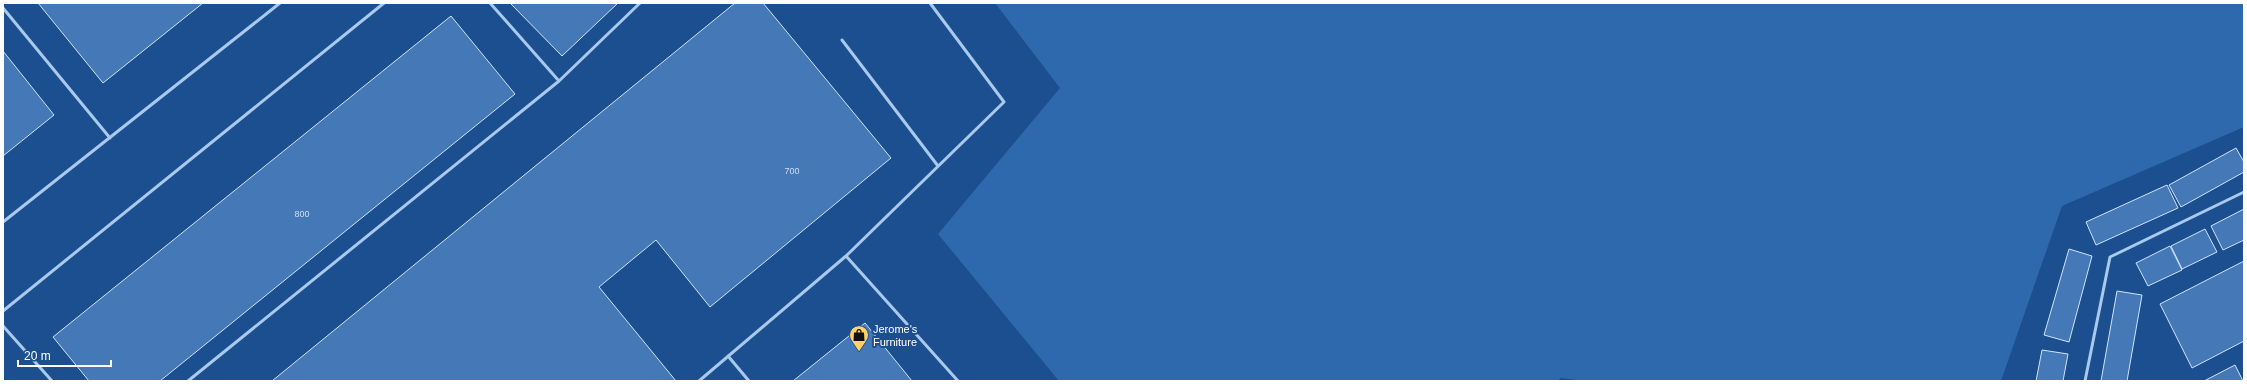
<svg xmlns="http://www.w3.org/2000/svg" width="2247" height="384" font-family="Arial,sans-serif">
  <rect width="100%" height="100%" fill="#1b4f8f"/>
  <!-- green -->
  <path fill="#2e69ad" d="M995,3H2244V127L2062,206L2001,381H1584L1561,378L1557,381H1059L938,234L1060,88Z"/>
  <!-- building -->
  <path fill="#4478b7" stroke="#cfe3fa" d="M38,3H203L103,83Z
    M510,3H618L562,56Z
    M735,3H763L891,158L710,307L656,240L599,287L676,381H272Z
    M451,16L515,94L160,381H89L53,337Z
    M3,51L54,115L3,156Z
    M2236,148L2244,162V172L2181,207L2169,185Z
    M2167,185L2178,208L2096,245L2086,222Z
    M2244,209V240L2223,250L2211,226Z
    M2205,229L2217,252L2182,269L2171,246Z
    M2170,246L2182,270L2148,286L2136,263Z
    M2069,249L2092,256L2069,342L2044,335Z
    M2244,261V341L2192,368L2160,304Z
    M2117,291L2142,295L2127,381H2101Z
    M865,323L912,381H793Z
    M2042,350L2068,354L2063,381H2036Z
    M2235,365L2243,381H2204Z"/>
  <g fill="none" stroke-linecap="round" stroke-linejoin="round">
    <!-- lane -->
    <path stroke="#a9c9ee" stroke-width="3" d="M490,3L559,81
      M930,3L1004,102L846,256L958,381
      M3,8L110,138
      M842,40L938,166
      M3,222L280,3
      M3,311L384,3
      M3,326L52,381
      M728,356L749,381
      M188,381L559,81L640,3
      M699,381L846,256
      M2085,381L2110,257L2244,192"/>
  </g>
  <!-- icons -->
  <defs>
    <symbol id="shop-pin" viewBox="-11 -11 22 30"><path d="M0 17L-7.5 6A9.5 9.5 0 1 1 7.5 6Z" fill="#ffd166" stroke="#1b4f8f"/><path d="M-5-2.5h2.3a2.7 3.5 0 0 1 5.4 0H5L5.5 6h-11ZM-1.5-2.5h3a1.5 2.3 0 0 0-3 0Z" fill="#111"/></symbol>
  </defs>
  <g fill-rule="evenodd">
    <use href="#shop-pin" x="848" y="324" width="22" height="30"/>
  </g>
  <g text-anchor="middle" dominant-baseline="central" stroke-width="4" stroke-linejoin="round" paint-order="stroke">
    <!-- number labels -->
    <g font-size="9" fill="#d0dded">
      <text x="792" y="171">700</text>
      <text x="302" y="214">800</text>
    </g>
    <!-- poi labels -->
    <g font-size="11" fill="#fff" stroke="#1b4f8f" text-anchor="start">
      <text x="873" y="329">Jerome's<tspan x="873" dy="13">Furniture</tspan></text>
    </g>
  </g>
  <!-- border -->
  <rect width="2247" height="384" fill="none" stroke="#ffffff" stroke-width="8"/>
  <!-- scale -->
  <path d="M18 360v6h93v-6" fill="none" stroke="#ffffff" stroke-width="2"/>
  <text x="24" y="360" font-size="12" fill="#ffffff" stroke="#1b4f8f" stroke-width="3" paint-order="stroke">20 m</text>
</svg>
